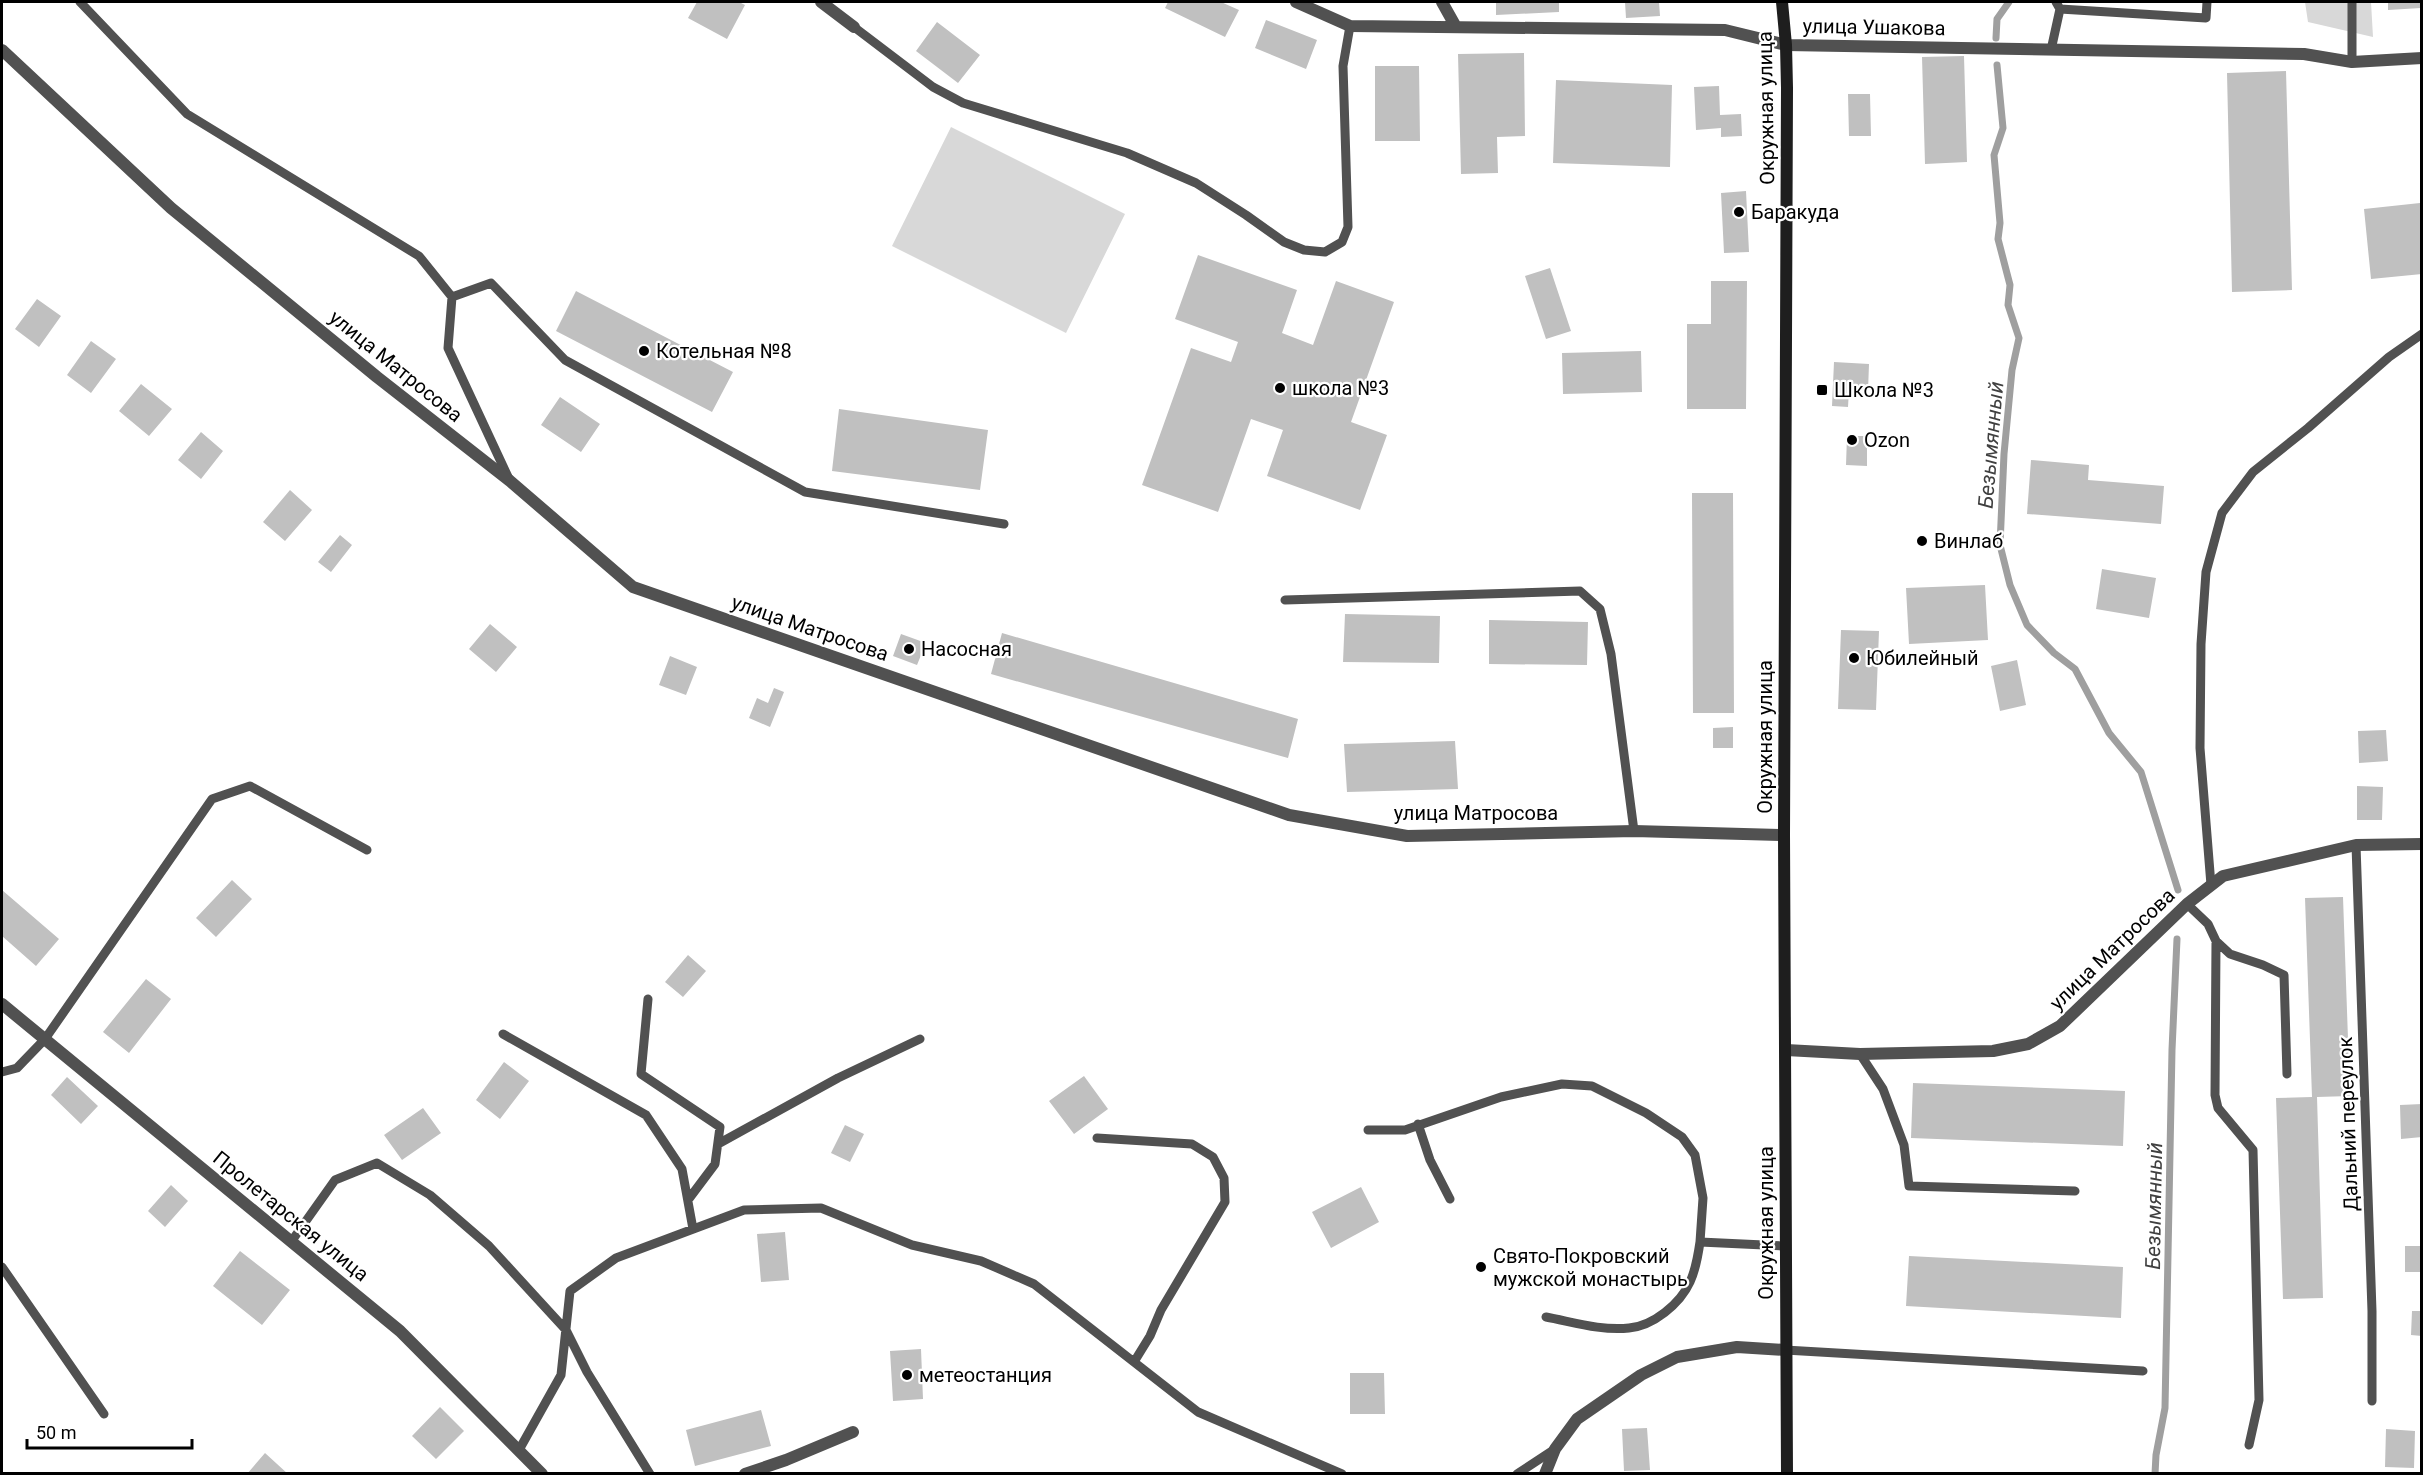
<svg xmlns="http://www.w3.org/2000/svg" width="2423" height="1475" font-family="Roboto,sans-serif">
  <rect width="100%" height="100%" fill="#fff"/>
  <!-- park -->
  <path fill="#d8d8d8" d="M2305,2H2371L2373,37L2308,22Z
    M951,127L1125,214L1066,333L892,246Z"/>
  <g fill="none" stroke-linecap="round" stroke-linejoin="round">
    <!-- stream -->
    <path stroke="#9f9f9f" stroke-width="7" d="M1996,38L1997,19L2009,2
      M1997,65L2003,128L1994,155L2000,223L1998,239L2010,285L2008,305L2019,338L2012,370L2004,454L2000,545L2010,585L2027,625L2054,653L2075,669L2109,733L2141,772L2178,890
      M2155,1474L2156,1455L2165,1408L2172,1050L2177,939"/>
  </g>
  <!-- building -->
  <path fill="#c0c0c0" d="M697,2H739L745,5L727,39L688,18Z
    M1168,2H1221L1239,10L1225,37L1165,8Z
    M1496,2H1559V12L1496,15Z
    M1625,2H1659L1660,16L1626,18Z
    M2388,2H2420L2421,8L2388,10Z
    M1266,20L1317,40L1306,69L1255,48Z
    M937,22L980,55L958,83L916,51Z
    M1524,53L1525,136L1497,137L1498,173L1461,174L1458,54Z
    M1964,56L1967,162L1925,164L1922,57Z
    M1375,66H1419L1420,141H1375Z
    M2286,71L2292,290L2232,292L2227,73Z
    M1556,80L1672,85L1670,167L1553,163Z
    M1719,86L1720,115L1741,114L1742,136L1721,137V128L1696,130L1694,87Z
    M1848,94H1870L1871,136H1849Z
    M1746,191L1749,252L1724,253L1721,193Z
    M2420,203L2422,274L2371,279L2364,209Z
    M1198,255L1297,290L1282,333L1313,345L1336,281L1394,302L1351,422L1387,435L1360,510L1267,476L1283,430L1251,419L1218,512L1142,485L1191,348L1231,362L1238,342L1175,319Z
    M1550,268L1571,331L1546,339L1525,276Z
    M1711,281H1747L1746,409H1687V324H1711Z
    M576,291L733,372L712,412L556,331Z
    M37,299L61,316L39,347L15,329Z
    M91,341L116,359L91,393L67,375Z
    M1641,351L1642,392L1563,394L1562,353Z
    M1834,362L1869,364L1868,391L1849,390L1848,407L1832,406Z
    M141,384L172,409L149,436L119,411Z
    M560,397L600,424L581,452L541,425Z
    M839,409L988,430L980,490L832,471Z
    M201,432L223,451L201,479L178,460Z
    M1847,436H1867V466L1846,465Z
    M2031,460L2089,465L2088,480L2164,486L2161,524L2027,514Z
    M290,490L312,510L285,541L263,522Z
    M1692,493H1733L1734,713H1693Z
    M340,535L352,545L331,572L318,562Z
    M2102,569L2156,578L2149,618L2096,609Z
    M1985,585L1988,640L1909,644L1906,588Z
    M1345,614L1440,616L1439,663L1343,662Z
    M1489,620L1588,622L1587,665L1489,664Z
    M490,624L517,647L496,672L469,649Z
    M1841,630L1879,631L1876,710L1838,709Z
    M1002,633L1298,719L1288,758L991,674Z
    M901,634L926,643L917,665L893,656Z
    M670,656L697,667L686,695L659,685Z
    M2017,660L2026,705L2000,711L1991,666Z
    M774,688L784,692L770,727L749,718L757,698L768,703Z
    M1733,727V748H1713V728Z
    M2386,730L2388,761L2359,763L2358,731Z
    M1455,741L1458,789L1347,792L1344,744Z
    M2357,786L2383,787L2382,820H2357Z
    M232,880L252,899L216,937L196,918Z
    M2,890L59,939L36,966L2,936Z
    M2343,897L2350,1096L2317,1097L2323,1298L2283,1299L2276,1098L2312,1097L2305,898Z
    M688,955L706,971L683,997L665,982Z
    M146,979L171,999L129,1053L103,1032Z
    M504,1062L529,1081L500,1119L476,1100Z
    M1084,1076L1108,1109L1074,1134L1049,1101Z
    M67,1077L98,1106L81,1124L51,1095Z
    M1913,1083L2125,1091L2123,1146L1911,1138Z
    M2422,1104V1137L2401,1139L2400,1105Z
    M423,1108L441,1133L402,1160L384,1135Z
    M845,1125L864,1134L850,1162L831,1153Z
    M171,1185L188,1201L165,1227L148,1211Z
    M1361,1187L1379,1222L1331,1248L1312,1212Z
    M785,1232L789,1280L761,1282L757,1234Z
    M2405,1246H2422V1272H2405Z
    M240,1251L290,1290L262,1325L213,1286Z
    M1909,1256L2123,1267L2121,1318L1906,1306Z
    M2412,1311H2422V1336L2411,1335Z
    M921,1349L923,1399L893,1401L890,1351Z
    M1350,1373H1384L1385,1414H1350Z
    M440,1407L464,1431L436,1459L412,1436Z
    M761,1410L771,1446L695,1466L686,1430Z
    M1647,1428L1650,1470L1624,1471L1622,1429Z
    M2386,1429L2415,1431L2414,1468L2385,1467Z
    M265,1453L288,1474H247Z"/>
  <g fill="none" stroke-linecap="round" stroke-linejoin="round">
    <!-- service -->
    <path stroke="#515151" stroke-width="9" d="M80,2L187,114L419,256L452,297
      M2352,2V62
      M2060,9L2206,18L2207,2
      M854,27L933,87L963,103L1127,153L1196,183L1246,215L1284,242L1304,250L1325,252L1342,242L1348,227L1343,66L1350,26
      M2051,50L2060,9L2056,2
      M509,479L448,348L452,297L491,283L565,360L805,492L1004,524
      M1285,600L1580,591L1600,609L1611,654L1634,831
      M2356,845L2372,1311V1401
      M2211,885L2200,748L2201,644L2206,572L2222,513L2253,472L2308,428L2389,357L2422,334
      M2187,904L2208,924L2216,941L2215,1095L2218,1108L2253,1150L2259,1400L2249,1445
      M2216,941L2230,954L2263,965L2284,975L2287,1074
      M648,999L641,1074L720,1127L715,1164L688,1200
      M503,1034L646,1115L682,1169L693,1229
      M1860,1054L1883,1089L1904,1145L1909,1186L2075,1191
      M2,1072L17,1068L45,1039L212,799L250,786L367,850
      M1418,1124L1430,1160L1450,1199
      M1368,1130H1405L1501,1097L1562,1084L1592,1086L1646,1113L1682,1137L1695,1155L1703,1198L1700,1242L1785,1246
      M1097,1138L1192,1144L1213,1157L1224,1178L1225,1202L1161,1310L1150,1336L1134,1362
      M718,1144L838,1078L920,1039
      M291,1242L335,1180L377,1163L430,1195L489,1246L566,1330L587,1372L650,1474
      M2,1267L104,1414
      M1546,1317C1573,1322 1601,1331 1629,1328C1653,1326 1680,1304 1690,1282C1696,1269 1698,1256 1700,1242
      M1785,1350L2143,1371
      M519,1450L561,1375L570,1291L616,1258L744,1210L821,1208L912,1245L981,1261L1034,1284L1198,1412L1342,1474
      M1517,1474L1555,1449"/>
    <!-- minor -->
    <path stroke="#515151" stroke-width="12" d="M821,2L854,27
      M1296,2L1350,26L1725,30L1786,45L2304,54L2352,62L2422,58
      M1442,2L1456,27
      M2,50L171,208L377,377L510,481L633,587L1289,815L1407,836L1634,831L1784,835
      M2,1004L400,1331L542,1474
      M1786,1050L1860,1054L1993,1051L2028,1044L2060,1026L2187,904L2223,876L2356,845L2422,844
      M745,1474L786,1460L853,1432
      M1545,1474L1555,1449L1577,1419L1641,1375L1677,1357L1737,1347L1785,1350"/>
    <!-- secondary -->
    <path stroke="#1e1e1e" stroke-width="12" d="M1782,2L1786,45L1787,88L1784,835L1787,1474"/>
  </g>
  <!-- markers -->
  <g fill="#000" stroke="#fff" stroke-width="2">
    <circle cx="1739" cy="212" r="6"/>
    <circle cx="644" cy="351" r="6"/>
    <circle cx="1280" cy="388" r="6"/>
    <rect x="1816" y="384" width="12" height="12" rx="3"/>
    <circle cx="1852" cy="440" r="6"/>
    <circle cx="1922" cy="541" r="6"/>
    <circle cx="909" cy="649" r="6"/>
    <circle cx="1854" cy="658" r="6"/>
    <circle cx="1481" cy="1267" r="6"/>
    <circle cx="907" cy="1375" r="6"/>
  </g>
  <g text-anchor="middle" dominant-baseline="central" stroke-width="4.5" stroke-linejoin="round" paint-order="stroke">
    <!-- street labels -->
    <g font-size="20" fill="#000" stroke="#fff">
      <text transform="translate(1874 27) rotate(1)">улица Ушакова</text>
      <text transform="translate(1766 108) rotate(-91)">Окружная улица</text>
      <text transform="translate(396 366) rotate(39)">улица Матросова</text>
      <text transform="translate(810 628) rotate(19)">улица Матросова</text>
      <text transform="translate(1765 737) rotate(-90)">Окружная улица</text>
      <text x="1476" y="813">улица Матросова</text>
      <text transform="translate(2112 949) rotate(-44)">улица Матросова</text>
      <text transform="translate(2348 1124) rotate(-92)">Дальний переулок</text>
      <text transform="translate(291 1216) rotate(39)">Пролетарская улица</text>
      <text transform="translate(1766 1223) rotate(-90)">Окружная улица</text>
    </g>
    <!-- poi labels -->
    <g font-size="20" fill="#000" stroke="#fff" text-anchor="start">
      <text x="1751" y="212">Баракуда</text>
      <text x="656" y="351">Котельная №8</text>
      <text x="1292" y="388">школа №3</text>
      <text x="1834" y="390">Школа №3</text>
      <text x="1864" y="440">Ozon</text>
      <text x="1934" y="541">Винлаб</text>
      <text x="921" y="649">Насосная</text>
      <text x="1866" y="658">Юбилейный</text>
      <text x="1493" y="1256">Свято-Покровский<tspan x="1493" dy="23">мужской монастырь</tspan></text>
      <text x="919" y="1375">метеостанция</text>
    </g>
    <!-- water labels -->
    <g font-size="21" font-style="italic" fill="#404040" stroke="#fff">
      <text transform="translate(1991 445) rotate(-85)">Безымянный</text>
      <text transform="translate(2154 1206) rotate(-89)">Безымянный</text>
    </g>
  </g>
  <!-- border -->
  <rect width="2423" height="1475" fill="none" stroke="#000000" stroke-width="6"/>
  <!-- scale -->
  <path d="M27 1439v9h165v-9" fill="none" stroke="#000000" stroke-width="3"/>
  <text x="36" y="1439" font-size="18" fill="#000000" stroke="#ffffff" stroke-width="4.5" paint-order="stroke">50 m</text>
</svg>
